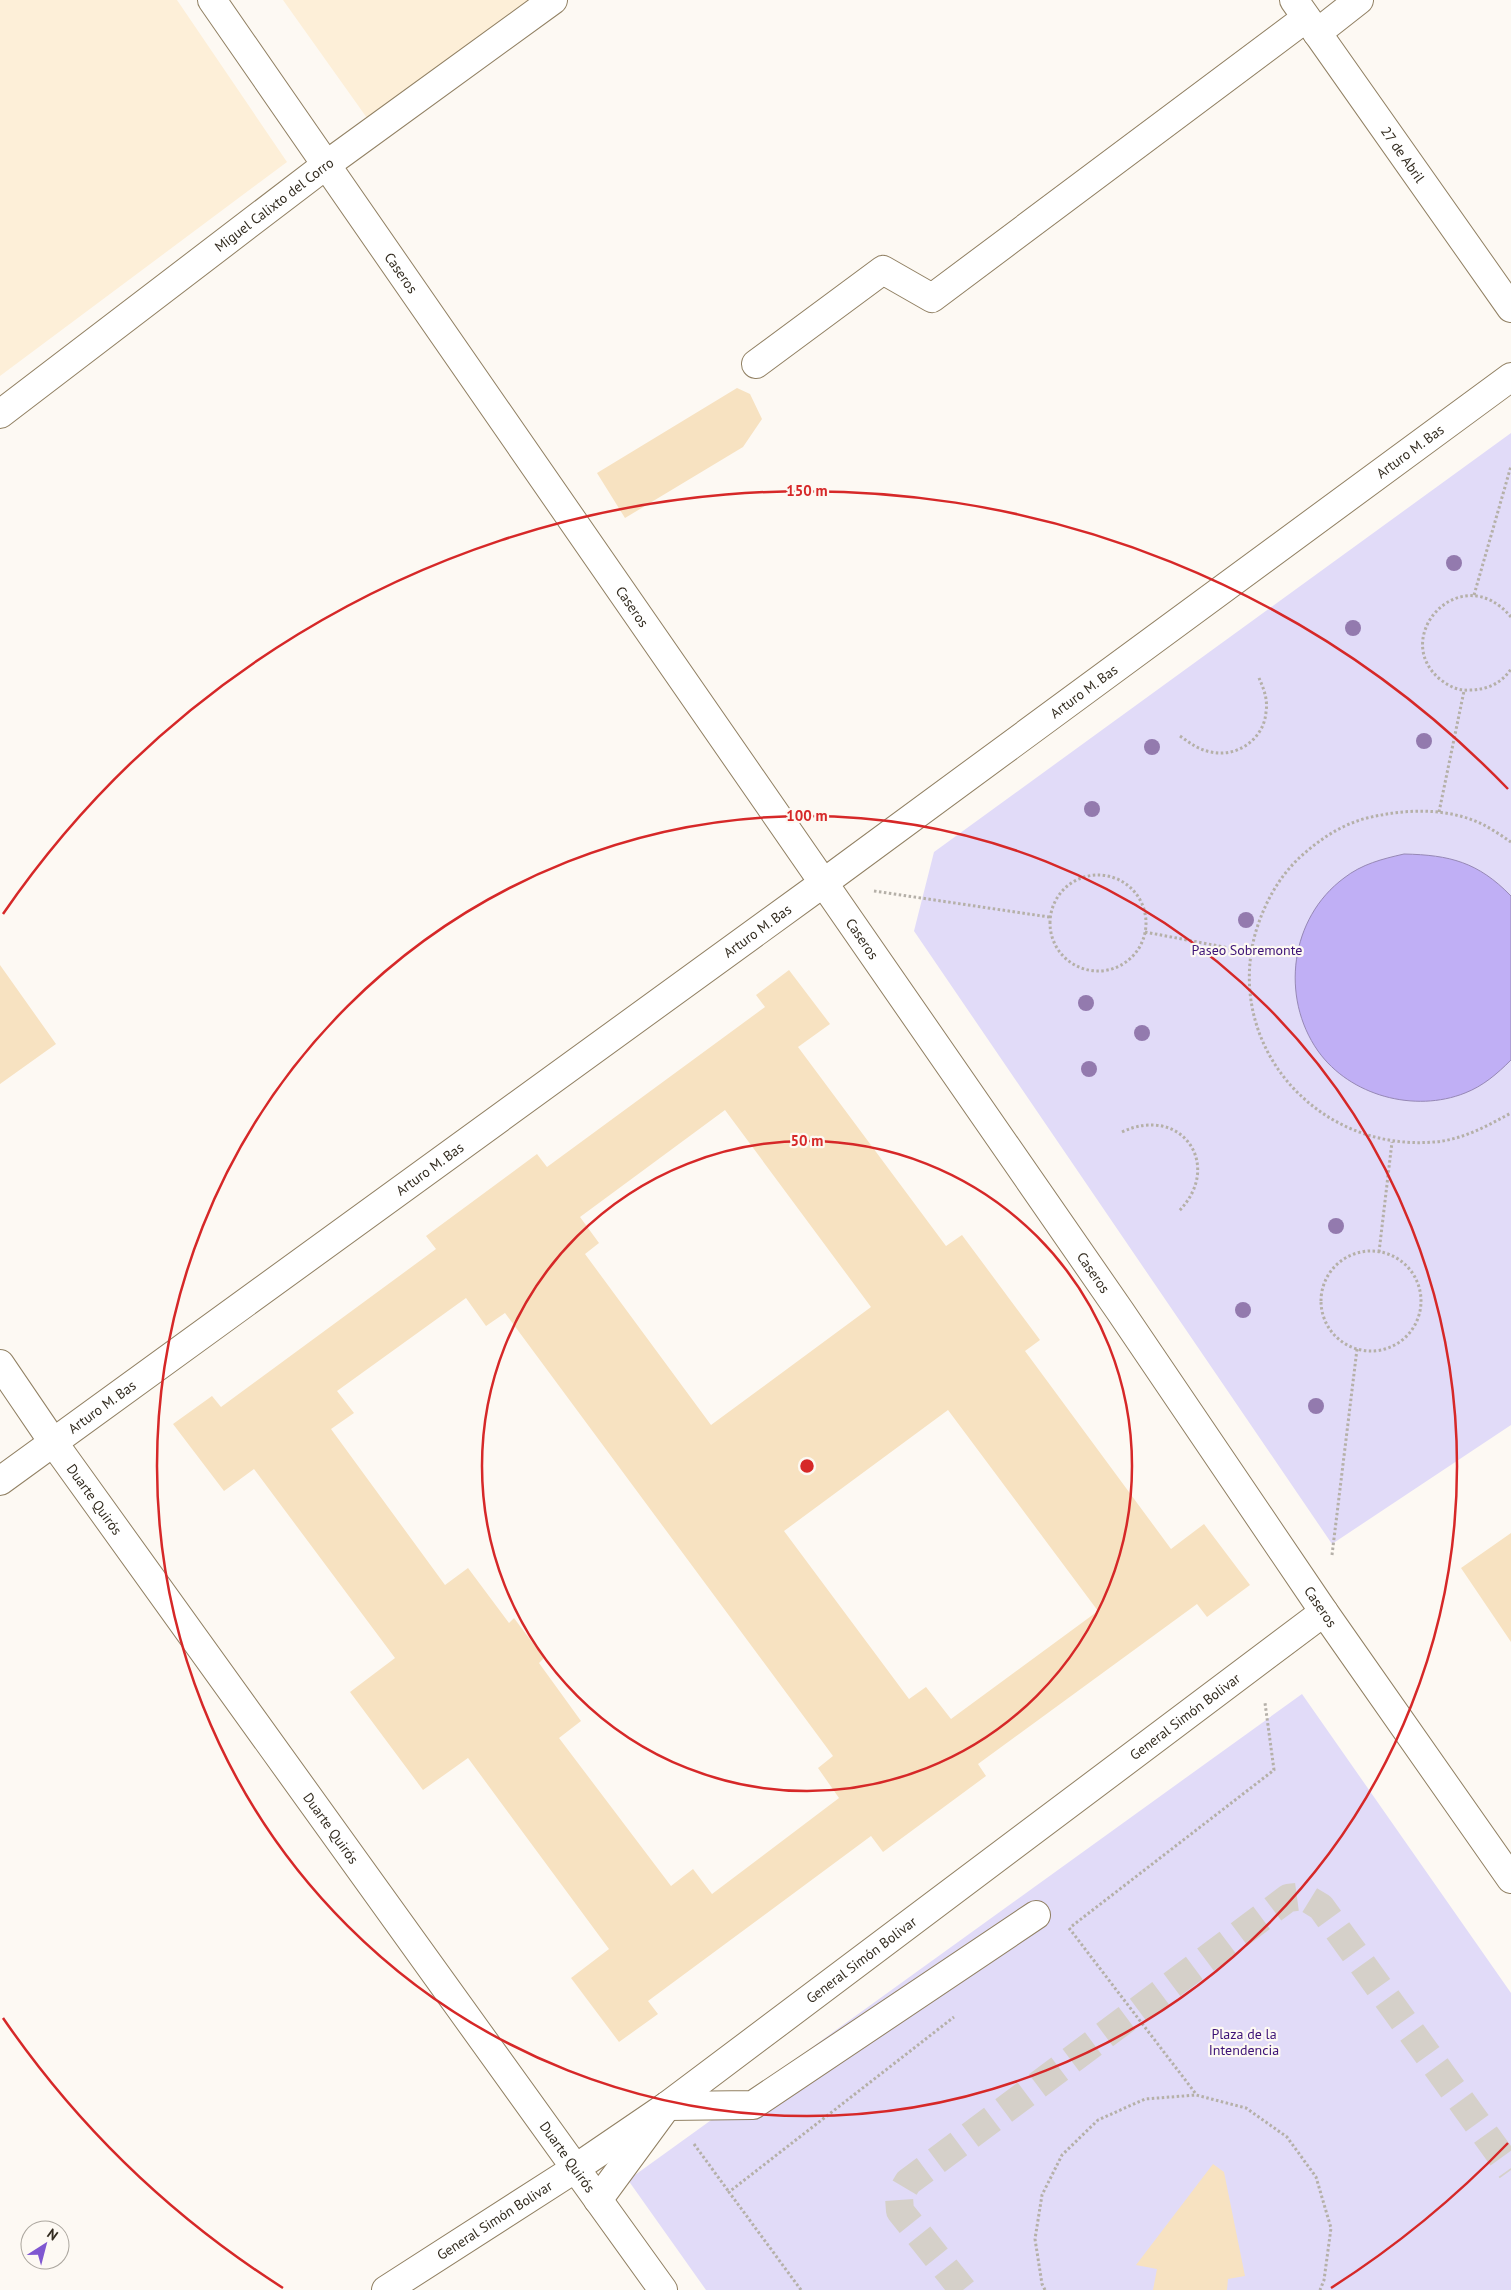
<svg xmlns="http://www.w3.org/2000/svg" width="1511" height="2290" font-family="'PT Sans',sans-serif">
  <rect width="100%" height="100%" fill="#fdf9f3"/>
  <!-- built -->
  <path fill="#fdefd8" d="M0,0H177L287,162L0,376Z
    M283,0H529L367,118Z"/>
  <!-- green -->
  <path fill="#e1dbf8" d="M1511,433V1425L1332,1544L914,931L934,852Z
    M1302,1694L1511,1993V2290H706L628,2180Z"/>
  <!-- water -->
  <path fill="#c0aff5" stroke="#9688b5" d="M1404,854C1450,855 1478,862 1511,896V1060C1497,1074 1483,1086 1465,1093C1415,1113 1350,1096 1318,1051C1280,997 1290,918 1344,878C1362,864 1382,859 1404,854Z"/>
  <!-- building -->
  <path fill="#f7e2c1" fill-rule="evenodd" d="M737,388L750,394L762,419L743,447L625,518L597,473Z
    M0,965L56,1044L0,1084Z
    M789,970L830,1024L798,1047L946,1246L962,1235L1040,1340L1025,1351L1171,1549L1204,1524L1250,1585L1207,1617L1197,1604L978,1764L986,1776L883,1852L871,1836L648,2001L658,2014L619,2042L571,1978L609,1949L468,1758L423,1790L350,1692L395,1658L254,1469L224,1491L173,1424L212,1396L221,1407L436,1249L426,1236L537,1154L547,1167L765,1007L756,995ZM725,1110L871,1307L711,1425L585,1254L599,1243L580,1217ZM466,1298L486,1326L505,1313L833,1756L818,1768L839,1798L712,1894L693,1869L671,1886L559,1738L581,1721L539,1663L544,1658L514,1618L509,1623L468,1568L445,1585L331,1429L354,1413L337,1391ZM948,1410L1098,1611L951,1719L926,1687L909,1699L784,1531Z
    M1511,1533V1642L1461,1568Z
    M1213,2164L1224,2172L1245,2276L1228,2279L1227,2290H1153L1157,2269L1136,2265Z"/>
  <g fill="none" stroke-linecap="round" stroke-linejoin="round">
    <!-- minor-tunnel -->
    <path stroke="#d5d0c9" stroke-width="28" stroke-dasharray="28 14" stroke-linecap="butt" d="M963,2290L900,2211L899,2197L908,2182L1288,1898L1303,1896L1321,1907L1511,2170"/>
    <defs>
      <g id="minor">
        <path id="s1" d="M212,0L1120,1311L1324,1612L1511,1879"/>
        <path id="s2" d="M1294,0L1511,308"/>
        <path d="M1317,33L1359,0"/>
        <path d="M756,364L883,270L932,298L1306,18"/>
        <path id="s3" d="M0,414L326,165L553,0"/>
        <path id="s4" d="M0,1481L822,884L1511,377"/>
        <path d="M667,2106L753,2105L1036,1915"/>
        <path id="s5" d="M386,2290L576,2168L667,2106L1324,1612"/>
      </g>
      <g id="major">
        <path id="s6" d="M0,1364L53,1442L663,2290"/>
        <path d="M598,2200L667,2106"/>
      </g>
    </defs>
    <!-- minor casing -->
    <use href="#minor" stroke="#918063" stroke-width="30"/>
    <!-- major casing -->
    <use href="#major" stroke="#918063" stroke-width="30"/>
    <!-- path -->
    <path stroke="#b5b0a8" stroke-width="3" stroke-dasharray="2.5 2.5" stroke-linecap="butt" d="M1474,595L1511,466
      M1511,617C1461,557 1388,638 1441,680C1449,686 1458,691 1469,690C1486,690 1501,684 1511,669
      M1180,736C1190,743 1199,750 1211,752C1237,758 1264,739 1266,712C1268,700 1264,689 1259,678
      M1439,812L1464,691
      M1511,842C1502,836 1492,829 1482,824C1446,807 1405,809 1367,818C1340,825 1317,841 1297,860C1277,880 1264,905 1256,931C1223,1045 1317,1152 1434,1142C1462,1140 1487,1126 1511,1113
      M1050 923a48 48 0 1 1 96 0a48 48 0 1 1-96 0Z
      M874,891L1049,917
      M1145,932L1250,952
      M1122,1132C1181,1104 1224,1165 1179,1211
      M1321 1301a50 50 0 1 1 100 0a50 50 0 1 1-100 0Z
      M1379,1252L1392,1142
      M1332,1555L1357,1349
      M1072,1926L1274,1770L1265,1703
      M1069,1928L1196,2094
      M694,2144L729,2192
      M801,2290L729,2192L954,2017
      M1045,2290L1042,2284L1035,2239L1042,2195L1062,2155L1098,2120L1145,2099L1196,2095L1246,2108L1287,2137L1316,2177L1331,2228L1324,2280L1320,2290"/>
    <!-- minor -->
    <use href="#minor" stroke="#fff" stroke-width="28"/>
    <!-- major -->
    <use href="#major" stroke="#fff" stroke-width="28"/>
  </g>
  <!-- trees -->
  <g fill="#937aae">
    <circle cx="1454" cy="563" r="8"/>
    <circle cx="1353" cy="628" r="8"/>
    <circle cx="1424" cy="741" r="8"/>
    <circle cx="1152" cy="747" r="8"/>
    <circle cx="1092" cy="809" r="8"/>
    <circle cx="1246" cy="920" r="8"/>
    <circle cx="1086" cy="1003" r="8"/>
    <circle cx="1142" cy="1033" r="8"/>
    <circle cx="1089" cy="1069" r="8"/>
    <circle cx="1336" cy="1226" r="8"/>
    <circle cx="1243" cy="1310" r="8"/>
    <circle cx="1316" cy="1406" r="8"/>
  </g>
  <!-- distance rings -->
  <g fill="none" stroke="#d62828" stroke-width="2.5">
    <circle cx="807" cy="1466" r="325"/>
    <circle cx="807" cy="1466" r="650"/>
    <path d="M1508 2143A975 975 0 0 1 1331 2288M283 2288A975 975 0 0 1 3 2018M3 914A975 975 0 0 1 1508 789"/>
  </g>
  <g text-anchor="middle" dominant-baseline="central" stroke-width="4.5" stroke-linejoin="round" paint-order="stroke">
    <!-- street labels -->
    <g font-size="14" fill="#332c20" stroke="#fdf9f3">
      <text stroke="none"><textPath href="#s2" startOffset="189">27 de Abril</textPath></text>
      <text stroke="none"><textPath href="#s3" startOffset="345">Miguel Calixto del Corro</textPath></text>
      <text stroke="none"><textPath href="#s1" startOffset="332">Caseros</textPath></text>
      <text stroke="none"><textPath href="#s4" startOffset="1746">Arturo M. Bas</textPath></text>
      <text stroke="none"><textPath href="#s1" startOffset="738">Caseros</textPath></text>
      <text stroke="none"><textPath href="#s4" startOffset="1341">Arturo M. Bas</textPath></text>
      <text stroke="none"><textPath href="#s4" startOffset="936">Arturo M. Bas</textPath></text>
      <text stroke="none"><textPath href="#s1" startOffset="1142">Caseros</textPath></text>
      <text stroke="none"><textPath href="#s4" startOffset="531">Arturo M. Bas</textPath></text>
      <text stroke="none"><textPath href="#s1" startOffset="1548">Caseros</textPath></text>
      <text stroke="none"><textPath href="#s4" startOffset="126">Arturo M. Bas</textPath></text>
      <text stroke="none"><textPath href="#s6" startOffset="165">Duarte Quirós</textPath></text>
      <text stroke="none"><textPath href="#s1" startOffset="1952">Caseros</textPath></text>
      <text stroke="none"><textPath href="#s5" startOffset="984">General Simón Bolivar</textPath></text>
      <text stroke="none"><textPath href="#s6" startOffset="570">Duarte Quirós</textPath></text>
      <text stroke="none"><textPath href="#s5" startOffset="579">General Simón Bolivar</textPath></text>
      <text stroke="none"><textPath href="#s6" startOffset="975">Duarte Quirós</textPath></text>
      <text stroke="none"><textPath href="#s5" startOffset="129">General Simón Bolivar</textPath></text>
    </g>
    <!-- park labels -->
    <g font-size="14" fill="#3c1276" stroke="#fdf9f3">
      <text x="1247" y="950">Paseo Sobremonte</text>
      <text x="1244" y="2034">Plaza de la<tspan x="1244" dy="16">Intendencia</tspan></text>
    </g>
  </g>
  <circle cx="807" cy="1466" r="8" fill="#d62828" stroke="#fdf9f3" stroke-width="2.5"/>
  <g font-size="15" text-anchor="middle" font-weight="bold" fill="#d62828" stroke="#fdf9f3" stroke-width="4.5" stroke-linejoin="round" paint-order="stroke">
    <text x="807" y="496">150 m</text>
    <text x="807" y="821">100 m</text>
    <text x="807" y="1146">50 m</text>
  </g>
  <!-- north arrow -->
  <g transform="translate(45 2245) rotate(36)"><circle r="24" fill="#fdf9f3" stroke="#aca79f"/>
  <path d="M0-4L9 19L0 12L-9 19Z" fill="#7f57d1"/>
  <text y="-8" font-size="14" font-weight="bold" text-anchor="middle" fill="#332c20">N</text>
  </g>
</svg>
